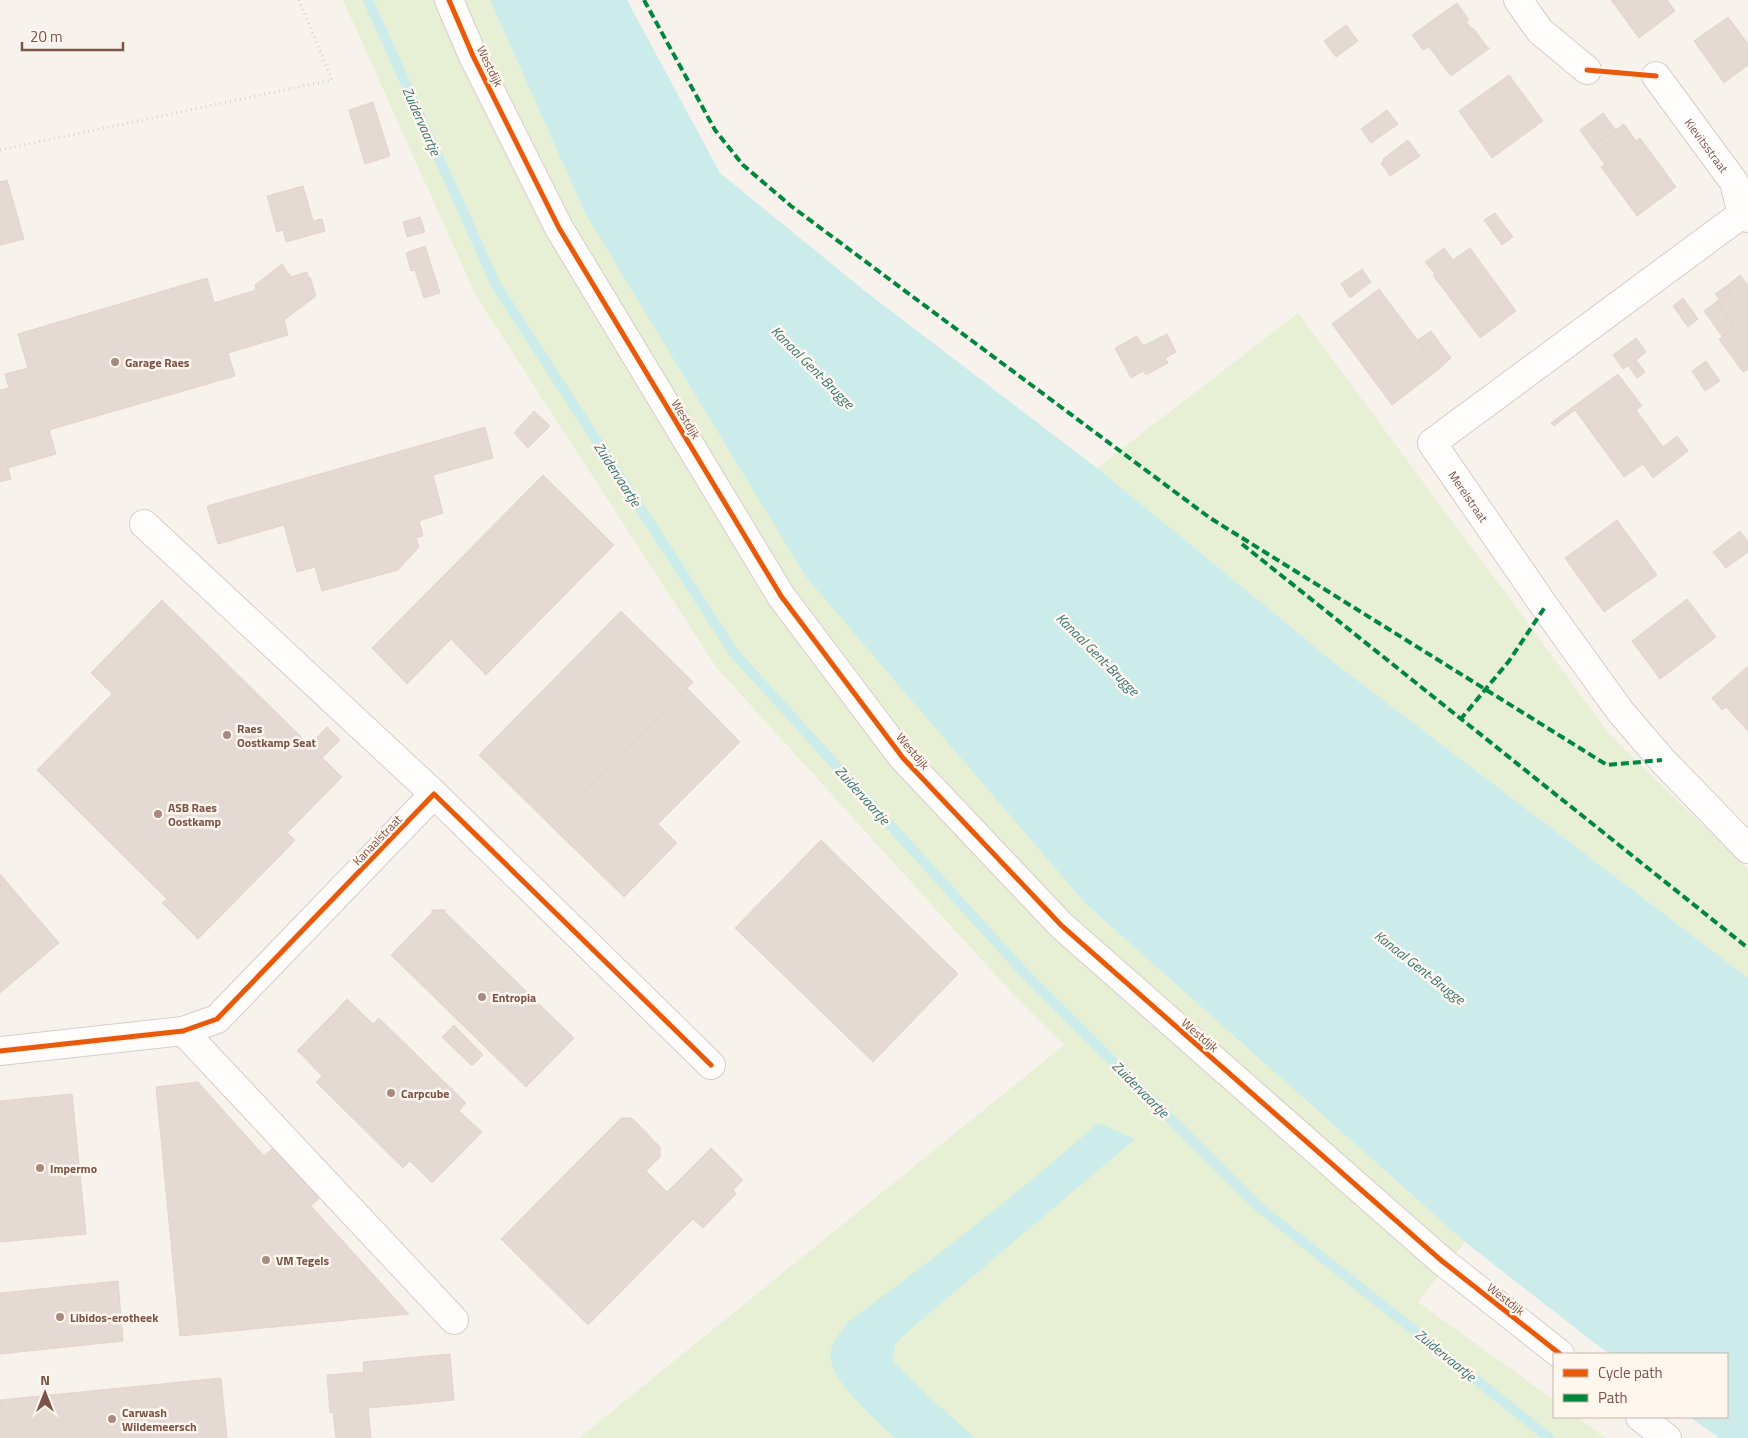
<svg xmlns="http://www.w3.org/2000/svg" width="1748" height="1438" font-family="'Titillium Web',sans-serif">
  <rect width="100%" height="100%" fill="#f8f2ec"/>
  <!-- green -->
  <path fill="#e7f0d5" d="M343,0H490L586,215L1086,904L1465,1242L1418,1302L1554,1400V1417H1577L1606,1438H579L1064,1045L1011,992L716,667L476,296Z
    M1298,313L1612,737L1748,869V978L1336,664L1097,468Z"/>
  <!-- water -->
  <path fill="#cbeceb" d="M490,0H627L720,173L870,295L1097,468L1336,664L1748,978V1438H1719L1690,1417H1727V1354H1609L1465,1242L1086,904L806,577L586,215Z
    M1098,1123L1135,1139L906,1333L895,1344L893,1361L928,1396L975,1438H895C878,1422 835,1385 831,1361C828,1346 839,1334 847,1323C933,1259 1018,1194 1098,1123Z"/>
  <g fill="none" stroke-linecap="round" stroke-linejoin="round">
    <!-- stream -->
    <path stroke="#cbeceb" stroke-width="10" d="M368,0L496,285L734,653L1028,977L1258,1206L1549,1438"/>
  </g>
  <!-- building -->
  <path fill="#e5d9d3" stroke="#e2d4cd" d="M1611,0H1667L1675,11L1639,38Z
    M1457,3L1469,20L1466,22L1472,29L1473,28L1488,48H1490L1451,76L1429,47L1423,50L1412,35Z
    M1728,17L1748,44V65L1724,83L1694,41Z
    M1346,25L1358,41L1336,57L1324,41Z
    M1509,75L1543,121L1492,158L1459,111Z
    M373,102L390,156L365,164L349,110Z
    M1387,110L1398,124L1371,143L1361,129Z
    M1603,113L1616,130L1592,147L1580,130Z
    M1624,124L1636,141L1640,138L1676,187L1637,216L1601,167L1605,164L1592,147Z
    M1408,140L1420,156L1390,176L1381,163L1384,160L1383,159Z
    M7,180L24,239L0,245V182Z
    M303,186L313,221L322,219L325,231L286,242L283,230L277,232L267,196Z
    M1495,213L1513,237L1502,245L1484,220Z
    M420,217L425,232L407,237L403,222Z
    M425,246L440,293L424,298L415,270L411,271L406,253Z
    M1444,248L1453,260L1470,248L1516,311L1480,338L1433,275L1435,274L1425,262Z
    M282,264L291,277L307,272L308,277H310L316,296L284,320L288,335L228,353L235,376L49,430L56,454L8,468L11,479L0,482V390L9,388L5,374L28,368L18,334L207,278L214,303L256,290L255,285Z
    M1362,269L1371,282L1350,298L1341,284Z
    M1740,275L1748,285V369L1743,372L1719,339L1734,327L1716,302L1732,291L1728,285Z
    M1728,285L1732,291L1720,300L1715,294Z
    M1379,289L1439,369L1392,405L1332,324Z
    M1683,298L1698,319L1688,327L1673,306Z
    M1716,302L1734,327L1722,336L1704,311Z
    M1431,331L1451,358L1439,369L1418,340Z
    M1167,334L1176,352L1165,358L1168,363L1146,375L1143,371L1131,378L1115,348L1137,336L1143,346Z
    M1636,338L1646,352L1636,360L1645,372L1637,378L1628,365L1623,369L1613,355Z
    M1706,361L1720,381L1705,391L1692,371Z
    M1618,374L1642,406L1636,410L1663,447L1677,436L1688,451L1653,478L1643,464L1624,477L1575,410L1554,426L1551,423Z
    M534,411L550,426L528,448L514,433Z
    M485,427L493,458L433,475L443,513L419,521L423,536L416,538L419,547L398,570L322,591L315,567L297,572L284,525L218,544L207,506Z
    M543,475L614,545L486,675L451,639L407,684L372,648Z
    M1617,520L1657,575L1604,612L1565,558Z
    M1740,531L1748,542V552L1726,568L1713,552Z
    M1687,599L1716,637L1660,679L1632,641Z
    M162,600L342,777L287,833L295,840L279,857L91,673Z
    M621,611L693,682L551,826L479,755Z
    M1748,666V731L1726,707L1722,710L1712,698Z
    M687,688L740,742L658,824L677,843L624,897L551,826Z
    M112,694L279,857L198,939L162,903L167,899L37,770Z
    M327,727L340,740L322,758L310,745Z
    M821,840L958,974L873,1062L735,928Z
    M0,874L59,943L0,993Z
    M432,910H445V912L574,1038L526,1087L391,955L432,913Z
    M347,999L373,1024L379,1018L466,1103L459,1111L482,1132L432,1183L410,1161L403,1168L316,1082L322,1076L301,1054L337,1018L333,1014Z
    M333,1014L337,1018L301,1054L297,1051Z
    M454,1025L483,1055L472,1066L442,1037Z
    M198,1082L264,1156L274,1147L321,1197L311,1206L409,1314L180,1336L156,1087Z
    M72,1094L86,1234L0,1242V1101Z
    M621,1118H632L660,1147V1157L646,1171L667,1192L711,1148L743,1180L733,1190L736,1194L703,1228L693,1219L588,1325L501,1239Z
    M118,1281L123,1341L0,1354V1293Z
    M450,1354L454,1400L368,1408L371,1438H336L333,1412L330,1413L327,1375L364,1372L363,1362Z
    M221,1378L227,1438H0V1400Z"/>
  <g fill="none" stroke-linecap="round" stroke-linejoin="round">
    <defs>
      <g id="minor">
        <path d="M449,0L473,56L559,228L781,596L903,758L1061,925L1442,1261L1560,1354"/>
        <path d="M1518,0L1540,31L1587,70"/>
        <path id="s1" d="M1656,76L1734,182L1742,214L1748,218"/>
        <path id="s2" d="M1742,214L1432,443L1545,607L1620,711L1662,760L1748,849"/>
        <path d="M144,524L434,794"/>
        <path d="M183,1031L454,1320"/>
        <path d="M0,1051L183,1031L217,1019L434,794L711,1065"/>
        <path d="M1640,1417L1667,1438"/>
      </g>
    </defs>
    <!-- minor casing -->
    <use href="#minor" stroke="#d7cdc8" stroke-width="30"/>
    <!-- path -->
    <path stroke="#dcd1cd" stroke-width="3" stroke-dasharray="1 4" stroke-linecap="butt" d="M0,150L332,80L299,0"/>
    <!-- minor -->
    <use href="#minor" stroke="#fefdfc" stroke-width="28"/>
    <!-- quiet -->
    <path stroke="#00873e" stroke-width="4" stroke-dasharray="8 4" stroke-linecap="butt" d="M644,0L715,130L743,165L791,206L1210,518L1607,765L1662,760
      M1242,544L1748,948
      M1460,720L1509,661L1545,607"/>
    <defs>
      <path id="cycleway" d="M449,0L473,56L559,228L781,596L903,758L1061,925L1442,1261L1560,1354
        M1587,70L1656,76
        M0,1051L183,1031L217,1019L434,794L711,1065"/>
    </defs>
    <!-- cycleway casing -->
    <use href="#cycleway" stroke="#fff6ee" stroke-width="8"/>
    <!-- cycleway -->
    <use href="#cycleway" stroke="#e8590c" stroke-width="5"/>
  </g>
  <!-- markers -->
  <g fill="#a78b81" stroke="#fff6ee" stroke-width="2">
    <circle cx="115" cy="362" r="5"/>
    <circle cx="227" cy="735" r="5"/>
    <circle cx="158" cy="814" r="5"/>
    <circle cx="482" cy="997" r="5"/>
    <circle cx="391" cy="1093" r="5"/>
    <circle cx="40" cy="1168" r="5"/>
    <circle cx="266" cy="1260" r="5"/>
    <circle cx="60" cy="1317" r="5"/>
    <circle cx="112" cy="1419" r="5"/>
  </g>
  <g text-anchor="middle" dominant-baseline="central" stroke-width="5" stroke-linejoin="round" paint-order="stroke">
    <!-- street labels -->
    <g font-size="12" fill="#7b5347" stroke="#fff6ee">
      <text transform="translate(490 66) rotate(64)">Westdijk</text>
      <text stroke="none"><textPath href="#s1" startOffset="86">Kievitsstraat</textPath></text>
      <text transform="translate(686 419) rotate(59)">Westdijk</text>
      <text stroke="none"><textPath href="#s2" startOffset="450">Merelstraat</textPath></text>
      <text transform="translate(913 751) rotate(50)">Westdijk</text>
      <text transform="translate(377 840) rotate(-46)">Kanaalstraat</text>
      <text transform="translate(1200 1035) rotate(41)">Westdijk</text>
      <text transform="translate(1506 1299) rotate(38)">Westdijk</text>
    </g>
    <!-- poi labels -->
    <g font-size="12" font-weight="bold" fill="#7b5347" stroke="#fff6ee" text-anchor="start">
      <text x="125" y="362">Garage Raes</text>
      <text x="237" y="728">Raes<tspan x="237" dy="14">Oostkamp Seat</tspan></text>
      <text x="168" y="807">ASB Raes<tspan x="168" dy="14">Oostkamp</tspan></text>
      <text x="492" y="997">Entropia</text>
      <text x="401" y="1093">Carpcube</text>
      <text x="50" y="1168">Impermo</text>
      <text x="276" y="1260">VM Tegels</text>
      <text x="70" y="1317">Libidos-erotheek</text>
      <text x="122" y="1412">Carwash<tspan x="122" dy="14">Wildemeersch</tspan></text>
    </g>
    <!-- water labels -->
    <g font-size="14" font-style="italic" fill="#36777a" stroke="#fff6ee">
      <text transform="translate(422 121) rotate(66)">Zuidervaartje</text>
      <text transform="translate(813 367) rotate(45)">Kanaal Gent-Brugge</text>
      <text transform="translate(618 474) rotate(57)">Zuidervaartje</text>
      <text transform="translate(1098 654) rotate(45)">Kanaal Gent-Brugge</text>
      <text transform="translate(863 795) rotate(48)">Zuidervaartje</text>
      <text transform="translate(1420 967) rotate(38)">Kanaal Gent-Brugge</text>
      <text transform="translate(1141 1089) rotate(45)">Zuidervaartje</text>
      <text transform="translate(1446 1355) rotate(39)">Zuidervaartje</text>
    </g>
  </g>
  <!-- legend -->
  <rect x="1553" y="1353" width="175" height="65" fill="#fff6ee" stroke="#cab5ab"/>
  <rect x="1563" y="1369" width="25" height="8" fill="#e8590c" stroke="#cab5ab"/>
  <text x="1598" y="1378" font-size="15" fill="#7b5347">Cycle path</text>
  <rect x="1563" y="1394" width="25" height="8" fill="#00873e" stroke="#cab5ab"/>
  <text x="1598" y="1403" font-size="15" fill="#7b5347">Path</text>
  <!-- north arrow -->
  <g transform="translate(45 1393)" stroke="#fff6ee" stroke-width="4" paint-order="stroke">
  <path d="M0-4L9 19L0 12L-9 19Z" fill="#7b5347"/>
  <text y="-8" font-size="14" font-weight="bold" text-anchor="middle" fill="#7b5347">N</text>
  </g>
  <!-- scale -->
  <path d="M22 42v8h101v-8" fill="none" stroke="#7b5347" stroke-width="2.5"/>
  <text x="30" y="42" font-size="15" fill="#7b5347" stroke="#fff6ee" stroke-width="4" paint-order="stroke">20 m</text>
</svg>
